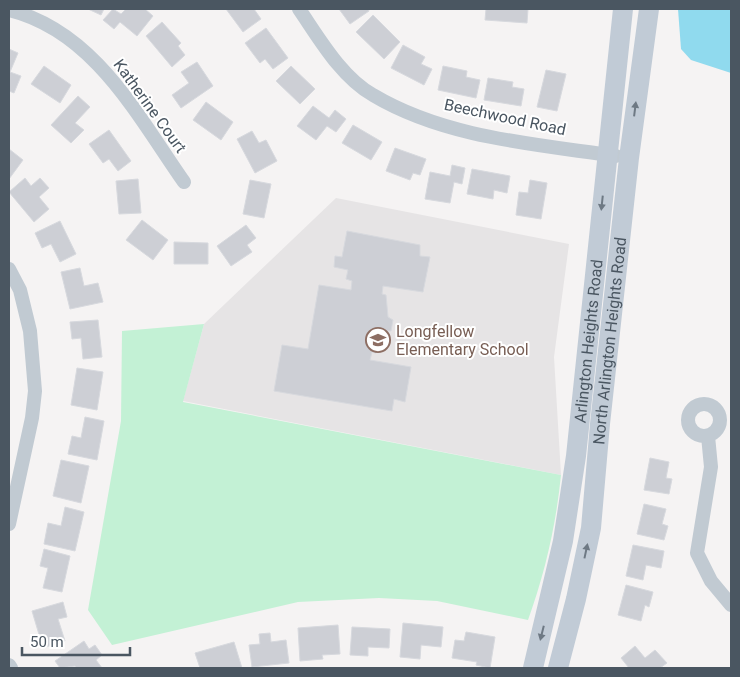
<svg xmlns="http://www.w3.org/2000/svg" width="740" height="677" font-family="Roboto,sans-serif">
  <rect width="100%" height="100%" fill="#f5f3f3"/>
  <!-- education -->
  <path fill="#e6e4e5" d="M336,198L569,244L554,357L561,475L183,401L204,324Z"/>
  <!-- green -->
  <path fill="#c3f1d5" d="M204,324L183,402L561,475C556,525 545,573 528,620L437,601L379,598L298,602L112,645L88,610L121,421L122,331Z"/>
  <!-- water -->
  <path fill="#90daee" d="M678,9H731V73L691,60L681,49Z"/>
  <!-- building -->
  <path fill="#cdcfd5" stroke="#d7d9de" d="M88,9H104L101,15Z
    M113,9L121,14L126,9H145L153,16L137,36L120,22L114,29L103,20Z
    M226,9H254L261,19L243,32Z
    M339,9H368L369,11L350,24Z
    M486,9H528L527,23L485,20Z
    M373,15L400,42L384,59L356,32Z
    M162,22L181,43L178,46L185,55L172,67L146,36Z
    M266,28L288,58L273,69L265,59L260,63L245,43Z
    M403,45L425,57L421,64L432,69L424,85L391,68Z
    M9,49L18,53L10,72L21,76L14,93L9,91Z
    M197,62L213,86L181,108L172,95L189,83L181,72Z
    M44,66L71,85L60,103L31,84Z
    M291,66L315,89L300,104L276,81Z
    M443,66L467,71L466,77L480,80L476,98L438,90Z
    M546,70L566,74L557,111L537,107Z
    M488,78L513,82L512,87L524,89L521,106L484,100Z
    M78,96L90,107L75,123L84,130L71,143L51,125Z
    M206,102L233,122L221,140L193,120Z
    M313,106L329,118L335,110L346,119L336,132L327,126L316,140L297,126Z
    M353,125L382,142L371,160L342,143Z
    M109,130L131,161L118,171L109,159L103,163L89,144Z
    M252,131L259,143L266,140L277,161L255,173L237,139Z
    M395,148L426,159L420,175L413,173L410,180L386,171Z
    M9,149L23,160L9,179Z
    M452,165L465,168L462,184L454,182L450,203L425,199L430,172L450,176Z
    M472,169L510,176L507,193L494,190L493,199L467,194Z
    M25,178L31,186L40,178L49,188L39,197L49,209L34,222L9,192Z
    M138,179L141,213L119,214L116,181Z
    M250,180L271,184L264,218L243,214Z
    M530,180L547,183L541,219L516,215L519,192L528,193Z
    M142,220L168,240L153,260L126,240Z
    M60,221L76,254L60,262L51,244L42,248L35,233Z
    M246,225L256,238L247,245L252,252L231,266L217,246Z
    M347,231L420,245V256L430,257L423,292L383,286L382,294L386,295L388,317L393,320L391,331H387L376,353L372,352L370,360L411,367L405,402L394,399L392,411L274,391L282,345L308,349L319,285L351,290L352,281L346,279L348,270L334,267L335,256L342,257Z
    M174,242L208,243V264H174Z
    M80,268L84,286L98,283L103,302L70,309L61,272Z
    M98,320L102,357L83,359L81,338L72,339L70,322Z
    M77,368L103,372L97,410L71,405Z
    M85,417L104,421L97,460L68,454L72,436L81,438Z
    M650,458L669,462L666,478L672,479L669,494L644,490Z
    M61,460L89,466L81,503L53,496Z
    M644,504L666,509L662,524L668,526L664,540L637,534Z
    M65,507L84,512L75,551L44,544L48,523L61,526Z
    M633,545L664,551L661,568L646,565L643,580L626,576Z
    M44,549L70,556L62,592L43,588L48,568L40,566Z
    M626,585L653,592L649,607L645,605L641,621L618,615Z
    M63,602L67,617L58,619L65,641L43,648L32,611Z
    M403,623L443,627L441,647L421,645L420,659L400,657Z
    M338,625L340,654L322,655L323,659L300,661L298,628Z
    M352,627L390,629L389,648L368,647V656L350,655Z
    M466,632L495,637L490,668L476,665L477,662L452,658L455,640L464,641Z
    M270,633L271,642L286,640L289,663L252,667L249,645L260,644L259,634Z
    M84,641L89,649L95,645L102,655L96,660L102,668H76L75,666L60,668L55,661Z
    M234,642L242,668H200L195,653Z
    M635,646L645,658L655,650L667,663L660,668H629L621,658Z"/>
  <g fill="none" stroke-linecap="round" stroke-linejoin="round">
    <!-- minor -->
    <path stroke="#c1cad2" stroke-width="14" d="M299,9C319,38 341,77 373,95C445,138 535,144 616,156
      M9,10C94,31 137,115 184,182
      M9,269L20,290L30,331L35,391L32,418L9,524
      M688 420a16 16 0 1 1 32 0a16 16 0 1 1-32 0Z
      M708,436L711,467L697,553L711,581L731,605
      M9,665L11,668"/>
    <!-- secondary -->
    <g stroke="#c1cbd6" stroke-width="20">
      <path id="s1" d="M533,668L563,541L576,456L623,9"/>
      <path id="s2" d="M558,668L576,599L591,528L600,424L629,158L649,9"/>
    </g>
  </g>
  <!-- one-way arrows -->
  <defs><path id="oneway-solid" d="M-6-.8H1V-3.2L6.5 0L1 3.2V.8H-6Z" transform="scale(1.25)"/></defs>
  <g fill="#6e7984">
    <use href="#oneway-solid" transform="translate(635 109) rotate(-83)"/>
    <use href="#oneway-solid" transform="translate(602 203) rotate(96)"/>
    <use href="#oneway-solid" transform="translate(586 551) rotate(-78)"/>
    <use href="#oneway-solid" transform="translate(542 633) rotate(104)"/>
  </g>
  <!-- icons -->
  <defs>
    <symbol id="school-ring" viewBox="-11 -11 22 22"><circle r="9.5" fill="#fff" stroke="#8d6e63" stroke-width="1.5"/><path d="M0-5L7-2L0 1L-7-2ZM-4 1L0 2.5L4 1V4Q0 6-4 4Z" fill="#8d6e63"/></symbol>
  </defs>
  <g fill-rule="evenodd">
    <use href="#school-ring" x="364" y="326" width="28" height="28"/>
  </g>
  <g text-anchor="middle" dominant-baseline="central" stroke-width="4" stroke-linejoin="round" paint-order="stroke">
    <!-- street labels -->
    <g font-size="16" fill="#4a5661" stroke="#fff">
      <text transform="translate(150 106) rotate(54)">Katherine Court</text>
      <text transform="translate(505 117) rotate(12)">Beechwood Road</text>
      <text stroke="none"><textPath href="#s1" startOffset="332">Arlington Heights Road</textPath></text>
      <text stroke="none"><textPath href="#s2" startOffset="332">North Arlington Heights Road</textPath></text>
    </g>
    <!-- education labels -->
    <g font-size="16" fill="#785e54" stroke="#fff" text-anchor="start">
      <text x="396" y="331">Longfellow<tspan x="396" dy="18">Elementary School</tspan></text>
    </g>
  </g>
  <!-- border -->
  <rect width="740" height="677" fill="none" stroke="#4a5661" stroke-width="20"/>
  <!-- scale -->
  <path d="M22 647v8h108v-8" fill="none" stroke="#4a5661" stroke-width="2.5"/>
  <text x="30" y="647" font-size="15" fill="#4a5661" stroke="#ffffff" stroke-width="4" paint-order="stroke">50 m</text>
</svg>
